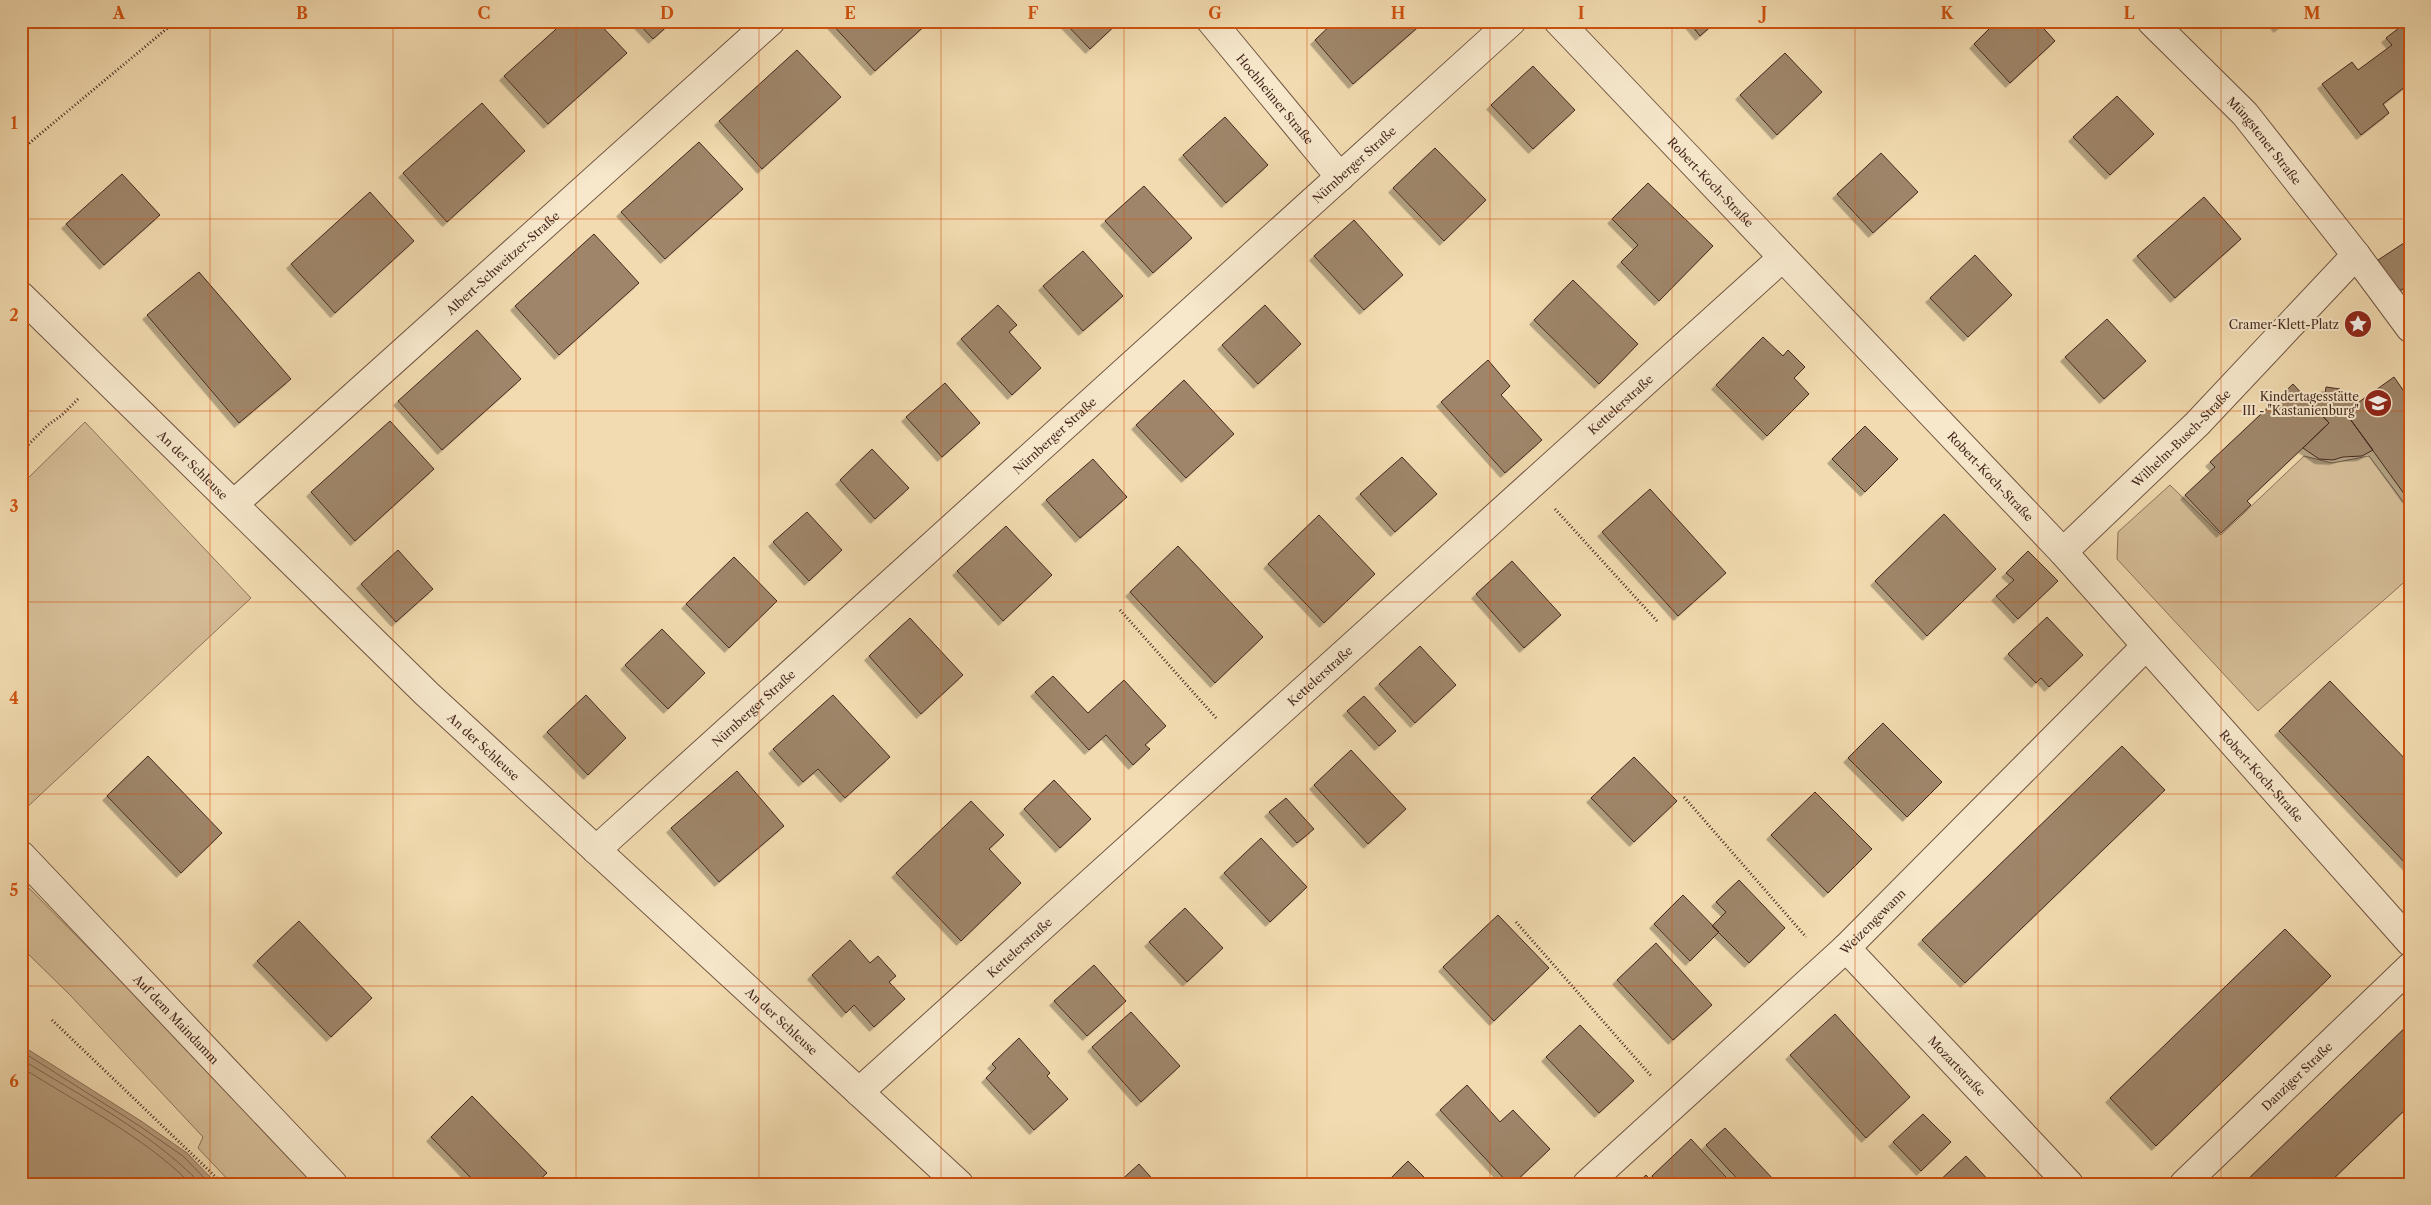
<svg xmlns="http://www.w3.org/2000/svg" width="2431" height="1205" font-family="'Libre Caslon Text',serif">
  <defs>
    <filter id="shadow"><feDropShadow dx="-4.5" dy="4.5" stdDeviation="0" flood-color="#0004"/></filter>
  </defs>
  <rect width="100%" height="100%" fill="#f2dbb0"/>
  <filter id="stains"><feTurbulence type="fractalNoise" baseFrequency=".004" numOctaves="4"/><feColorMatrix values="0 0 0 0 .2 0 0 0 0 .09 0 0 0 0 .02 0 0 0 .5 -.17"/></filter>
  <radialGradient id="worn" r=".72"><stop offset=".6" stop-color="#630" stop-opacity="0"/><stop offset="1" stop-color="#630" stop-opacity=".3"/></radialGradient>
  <!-- green -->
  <path fill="#d5bd97" stroke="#8e735b" d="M85,422L251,598L24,810L21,808V485Z
    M2304,456L2332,463L2369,456L2410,511V577L2258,711L2117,559L2118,532L2170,485L2221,535Z
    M21,880L234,1095L317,1184H232L198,1148L203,1137L70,995L21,947Z"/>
  <!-- water -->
  <path fill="#b89e7f" stroke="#8a6f59" d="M21,1045L141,1121L187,1153L217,1184H21Z"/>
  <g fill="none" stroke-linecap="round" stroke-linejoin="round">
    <!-- shore -->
    <path stroke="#7f644f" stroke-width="1" d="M21,1051L138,1125L183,1156L210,1184
      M21,1059C82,1097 151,1132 201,1184
      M21,1067C77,1103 145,1137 191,1184"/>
  </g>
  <!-- building -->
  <path fill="#9f866a" stroke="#46291f" filter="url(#shadow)" d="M565,21H597L627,53L548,124L504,76Z
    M636,21H673L653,39Z
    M833,21H930L875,71L831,23Z
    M1063,21H1120L1090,49Z
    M1335,21H1425L1353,84L1315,40Z
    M1688,21H1717L1700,36Z
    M1997,21H2037L2055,41L2010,83L1974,44Z
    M2273,21H2287L2278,28Z
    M2408,21L2410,83L2383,104L2389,113L2361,135L2322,84L2352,62L2358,70L2392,45L2386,38Z
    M797,50L841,97L762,169L719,121Z
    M1785,53L1822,92L1777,135L1740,95Z
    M1533,66L1575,110L1533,149L1491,105Z
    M2117,96L2154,134L2110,175L2073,137Z
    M482,103L525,151L447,222L403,173Z
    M1225,117L1268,165L1226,203L1183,155Z
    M699,142L743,189L665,259L621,212Z
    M1435,148L1486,200L1444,241L1393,188Z
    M1881,153L1918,192L1873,233L1837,194Z
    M122,174L160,215L104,265L66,224Z
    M1648,183L1713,246L1659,301L1621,262L1638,245L1612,219Z
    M1144,186L1192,238L1153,273L1105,221Z
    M370,192L414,241L335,313L291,264Z
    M2204,197L2241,239L2175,298L2137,256Z
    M1354,220L1403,275L1364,310L1314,256Z
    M594,234L639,283L559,355L515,306Z
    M2410,239V285L2399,291L2378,260Z
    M1083,251L1123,296L1083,331L1043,286Z
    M1975,255L2012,295L1968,337L1930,298Z
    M199,272L291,379L239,423L147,315Z
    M1573,280L1638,344L1599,384L1534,320Z
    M998,305L1017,325L1009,332L1041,368L1012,395L961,339Z
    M1265,305L1301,344L1258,384L1222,345Z
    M2107,319L2146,361L2104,399L2065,357Z
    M477,330L521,379L442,450L398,401Z
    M1763,337L1783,356L1788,350L1805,367L1794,378L1809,394L1767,436L1716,385Z
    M1488,360L1510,386L1501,395L1542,440L1505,473L1441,402Z
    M2394,377L2410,400V502L2345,412Z
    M1184,380L1234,434L1186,478L1136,425Z
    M945,383L980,423L942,457L906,417Z
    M2293,384L2329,423L2247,501L2251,505L2221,533L2185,495L2215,467L2210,462Z
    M2326,387L2340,389L2338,395L2356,403L2345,412L2373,450L2362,456L2343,457L2333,460L2319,459L2303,448L2329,423L2309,401L2315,396L2325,394Z
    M390,421L434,469L355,541L311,492Z
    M1865,426L1898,459L1865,492L1832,459Z
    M872,449L909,488L875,519L840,480Z
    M1402,457L1437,494L1395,532L1360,494Z
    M1093,459L1127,497L1080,538L1046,500Z
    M1650,489L1726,573L1678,616L1602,532Z
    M807,512L842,550L809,581L773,542Z
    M1944,514L1996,569L1927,636L1875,581Z
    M1319,515L1375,574L1324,623L1268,564Z
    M1006,526L1052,575L1003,621L957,571Z
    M1178,546L1263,637L1215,683L1130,592Z
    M398,550L433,589L396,622L361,584Z
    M2028,551L2058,581L2018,619L1996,596L2014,580L2006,573Z
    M734,557L777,601L729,648L686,604Z
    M1512,561L1561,615L1524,648L1476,594Z
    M2047,617L2083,655L2049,687L2041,678L2036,683L2008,654Z
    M910,618L963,675L921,714L869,656Z
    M662,629L705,673L668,709L625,665Z
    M1420,646L1456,685L1415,723L1379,684Z
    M1053,676L1088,713L1124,680L1166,726L1145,745L1150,749L1133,765L1106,735L1089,750L1035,692Z
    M2330,681L2410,764V868L2279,731Z
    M586,695L626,738L588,775L547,732Z
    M833,695L890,757L845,798L818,769L803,782L773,749Z
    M1364,696L1396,731L1379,746L1347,711Z
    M1883,723L1942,782L1907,817L1848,758Z
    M2122,746L2165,790L1965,983L1922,940Z
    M1351,750L1406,809L1368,844L1314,785Z
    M148,756L222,833L181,873L107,796Z
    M1634,757L1677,801L1634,842L1591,798Z
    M737,771L784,826L719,882L671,828Z
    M1054,780L1091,819L1060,848L1024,809Z
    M1815,792L1872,849L1828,893L1771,835Z
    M1286,798L1314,829L1297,843L1269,812Z
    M971,801L1004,835L989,849L1021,883L961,941L896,873Z
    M1261,838L1307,887L1270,922L1224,873Z
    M1739,880L1785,928L1749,963L1712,926L1726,912L1716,902Z
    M1683,895L1719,932L1690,961L1654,924Z
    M1185,908L1223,948L1187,982L1149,942Z
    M1498,915L1549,968L1494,1021L1443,967Z
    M299,921L372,998L331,1037L257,961Z
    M2285,929L2331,976L2156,1146L2110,1098Z
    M850,940L870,963L878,956L896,976L889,982L905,999L874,1027L854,1005L846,1013L812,975Z
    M1656,943L1712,1005L1673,1040L1617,980Z
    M1094,965L1126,1001L1087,1036L1054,1001Z
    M1131,1012L1180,1066L1141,1102L1092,1047Z
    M1835,1014L1910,1097L1866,1138L1790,1055Z
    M2410,1023V1105L2328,1184H2243Z
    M1580,1025L1634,1081L1599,1113L1546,1057Z
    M1019,1038L1050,1073L1047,1076L1068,1099L1034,1130L986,1078L996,1068L992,1064Z
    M1467,1085L1500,1122L1513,1110L1550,1149L1513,1184H1509L1440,1110Z
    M472,1096L547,1173L535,1184H477L431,1137Z
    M1923,1114L1951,1142L1921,1171L1893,1142Z
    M1725,1128L1774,1180L1770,1184H1742L1706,1145Z
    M1691,1139L1726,1177L1719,1184H1659L1652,1176Z
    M1966,1156L1992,1184H1936Z
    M1408,1161L1431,1184H1385Z
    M1139,1164L1157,1184H1117Z
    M1646,1175L1654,1184H1636Z"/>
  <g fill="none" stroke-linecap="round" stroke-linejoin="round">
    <defs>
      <g id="minor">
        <path id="s1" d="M1211,21L1340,177"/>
        <path id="s2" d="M1558,21L2063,552L2410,942"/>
        <path id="s3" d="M2151,21L2245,114L2356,255L2410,328"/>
        <path id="s4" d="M21,296L427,694L959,1184"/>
        <path id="s5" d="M234,504L771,21"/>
        <path id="s6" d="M2063,552L2197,424L2356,255"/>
        <path id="s7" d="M596,850L1512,21"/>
        <path id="s8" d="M21,855L333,1184"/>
        <path id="s9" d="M1846,948L2069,1184"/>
        <path id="s10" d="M859,1092L1782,258"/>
        <path id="s11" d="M1587,1184L1846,948L2146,646"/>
        <path id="s12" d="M2184,1184L2410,967"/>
      </g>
    </defs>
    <!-- minor casing -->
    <use href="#minor" stroke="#715643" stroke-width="30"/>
    <!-- path -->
    <path stroke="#46291f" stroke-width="3" stroke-dasharray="1 2.5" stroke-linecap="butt" d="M21,150L176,21
      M21,452L48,425L62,415L78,399
      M1555,509L1657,621
      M1120,610L1217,719
      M1684,797L1806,937
      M1516,922L1652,1077
      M52,1020L223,1184"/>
    <!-- minor -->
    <use href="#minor" stroke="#f7e8cc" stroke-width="28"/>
  </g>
  <!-- grid -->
  <path fill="none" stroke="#d0520f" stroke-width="1" stroke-opacity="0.55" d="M210,21V1184M393,21V1184M576,21V1184M759,21V1184M941,21V1184M1124,21V1184M1307,21V1184M1490,21V1184M1672,21V1184M1855,21V1184M2038,21V1184M2221,21V1184M21,219H2410M21,411H2410M21,602H2410M21,794H2410M21,986H2410"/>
  <!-- icons -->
  <defs>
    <symbol id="sight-disc" viewBox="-11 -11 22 22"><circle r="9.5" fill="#8f2418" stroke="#f7e8cc"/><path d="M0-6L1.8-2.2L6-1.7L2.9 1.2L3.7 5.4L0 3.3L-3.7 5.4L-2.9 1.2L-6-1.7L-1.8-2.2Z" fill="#fff"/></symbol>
    <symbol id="school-disc" viewBox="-11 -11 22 22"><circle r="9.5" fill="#8f2418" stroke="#f7e8cc"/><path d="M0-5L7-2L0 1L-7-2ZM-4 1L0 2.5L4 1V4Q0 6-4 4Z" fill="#fff"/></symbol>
  </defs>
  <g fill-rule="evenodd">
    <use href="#sight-disc" x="2342" y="308" width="32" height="32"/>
    <use href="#school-disc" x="2362" y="387" width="32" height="32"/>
  </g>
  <g text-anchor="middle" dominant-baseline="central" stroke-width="4" stroke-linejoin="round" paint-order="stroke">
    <!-- street labels -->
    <g font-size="12" fill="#46291f" stroke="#f7e8cc">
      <text stroke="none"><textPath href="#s1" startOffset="101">Hochheimer Straße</textPath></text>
      <text stroke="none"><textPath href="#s3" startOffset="165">Müngstener Straße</textPath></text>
      <text stroke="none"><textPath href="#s7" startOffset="1022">Nürnberger Straße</textPath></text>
      <text stroke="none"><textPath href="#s2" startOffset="222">Robert-Koch-Straße</textPath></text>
      <text stroke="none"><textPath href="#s5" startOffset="361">Albert-Schweitzer-Straße</textPath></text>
      <text stroke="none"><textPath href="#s10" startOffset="1026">Kettelerstraße</textPath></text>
      <text stroke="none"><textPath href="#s7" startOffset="618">Nürnberger Straße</textPath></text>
      <text stroke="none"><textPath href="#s6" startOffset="164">Wilhelm-Busch-Straße</textPath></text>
      <text stroke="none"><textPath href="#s4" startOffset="241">An der Schleuse</textPath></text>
      <text stroke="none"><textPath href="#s2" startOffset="628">Robert-Koch-Straße</textPath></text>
      <text stroke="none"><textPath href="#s10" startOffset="621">Kettelerstraße</textPath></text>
      <text stroke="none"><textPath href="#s7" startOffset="212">Nürnberger Straße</textPath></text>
      <text stroke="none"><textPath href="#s4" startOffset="646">An der Schleuse</textPath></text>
      <text stroke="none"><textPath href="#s2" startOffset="1032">Robert-Koch-Straße</textPath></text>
      <text stroke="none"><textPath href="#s11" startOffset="388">Weizengewann</textPath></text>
      <text stroke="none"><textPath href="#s10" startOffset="216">Kettelerstraße</textPath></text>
      <text stroke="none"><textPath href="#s8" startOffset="226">Auf dem Maindamm</textPath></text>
      <text stroke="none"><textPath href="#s4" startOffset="1051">An der Schleuse</textPath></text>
      <text stroke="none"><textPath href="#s9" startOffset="162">Mozartstraße</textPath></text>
      <text stroke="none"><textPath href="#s12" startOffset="156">Danziger Straße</textPath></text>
    </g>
    <!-- poi labels -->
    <g font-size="12" fill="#46291f" stroke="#f7e8cc" text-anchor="end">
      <text x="2339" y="324">Cramer-Klett-Platz</text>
      <text x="2359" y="396">Kindertagesstätte<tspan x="2359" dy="14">III - "Kastanienburg"</tspan></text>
    </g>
  </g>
  <!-- margin -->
  <rect width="2431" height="1205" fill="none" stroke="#f2dbb0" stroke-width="55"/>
  <rect x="28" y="28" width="2376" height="1150" fill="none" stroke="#d0520f" stroke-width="2"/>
  <g font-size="16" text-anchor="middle" font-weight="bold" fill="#d0520f">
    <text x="119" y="19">A</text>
    <text x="302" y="19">B</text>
    <text x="484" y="19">C</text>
    <text x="667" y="19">D</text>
    <text x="850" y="19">E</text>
    <text x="1033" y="19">F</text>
    <text x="1215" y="19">G</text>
    <text x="1398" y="19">H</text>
    <text x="1581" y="19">I</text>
    <text x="1764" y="19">J</text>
    <text x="1947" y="19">K</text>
    <text x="2129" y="19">L</text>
    <text x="2312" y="19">M</text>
    <text x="14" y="129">1</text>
    <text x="14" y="321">2</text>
    <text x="14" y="512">3</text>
    <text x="14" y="704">4</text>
    <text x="14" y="896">5</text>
    <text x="14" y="1087">6</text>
  </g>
  <rect width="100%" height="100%" filter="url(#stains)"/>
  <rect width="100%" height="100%" fill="url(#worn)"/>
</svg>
